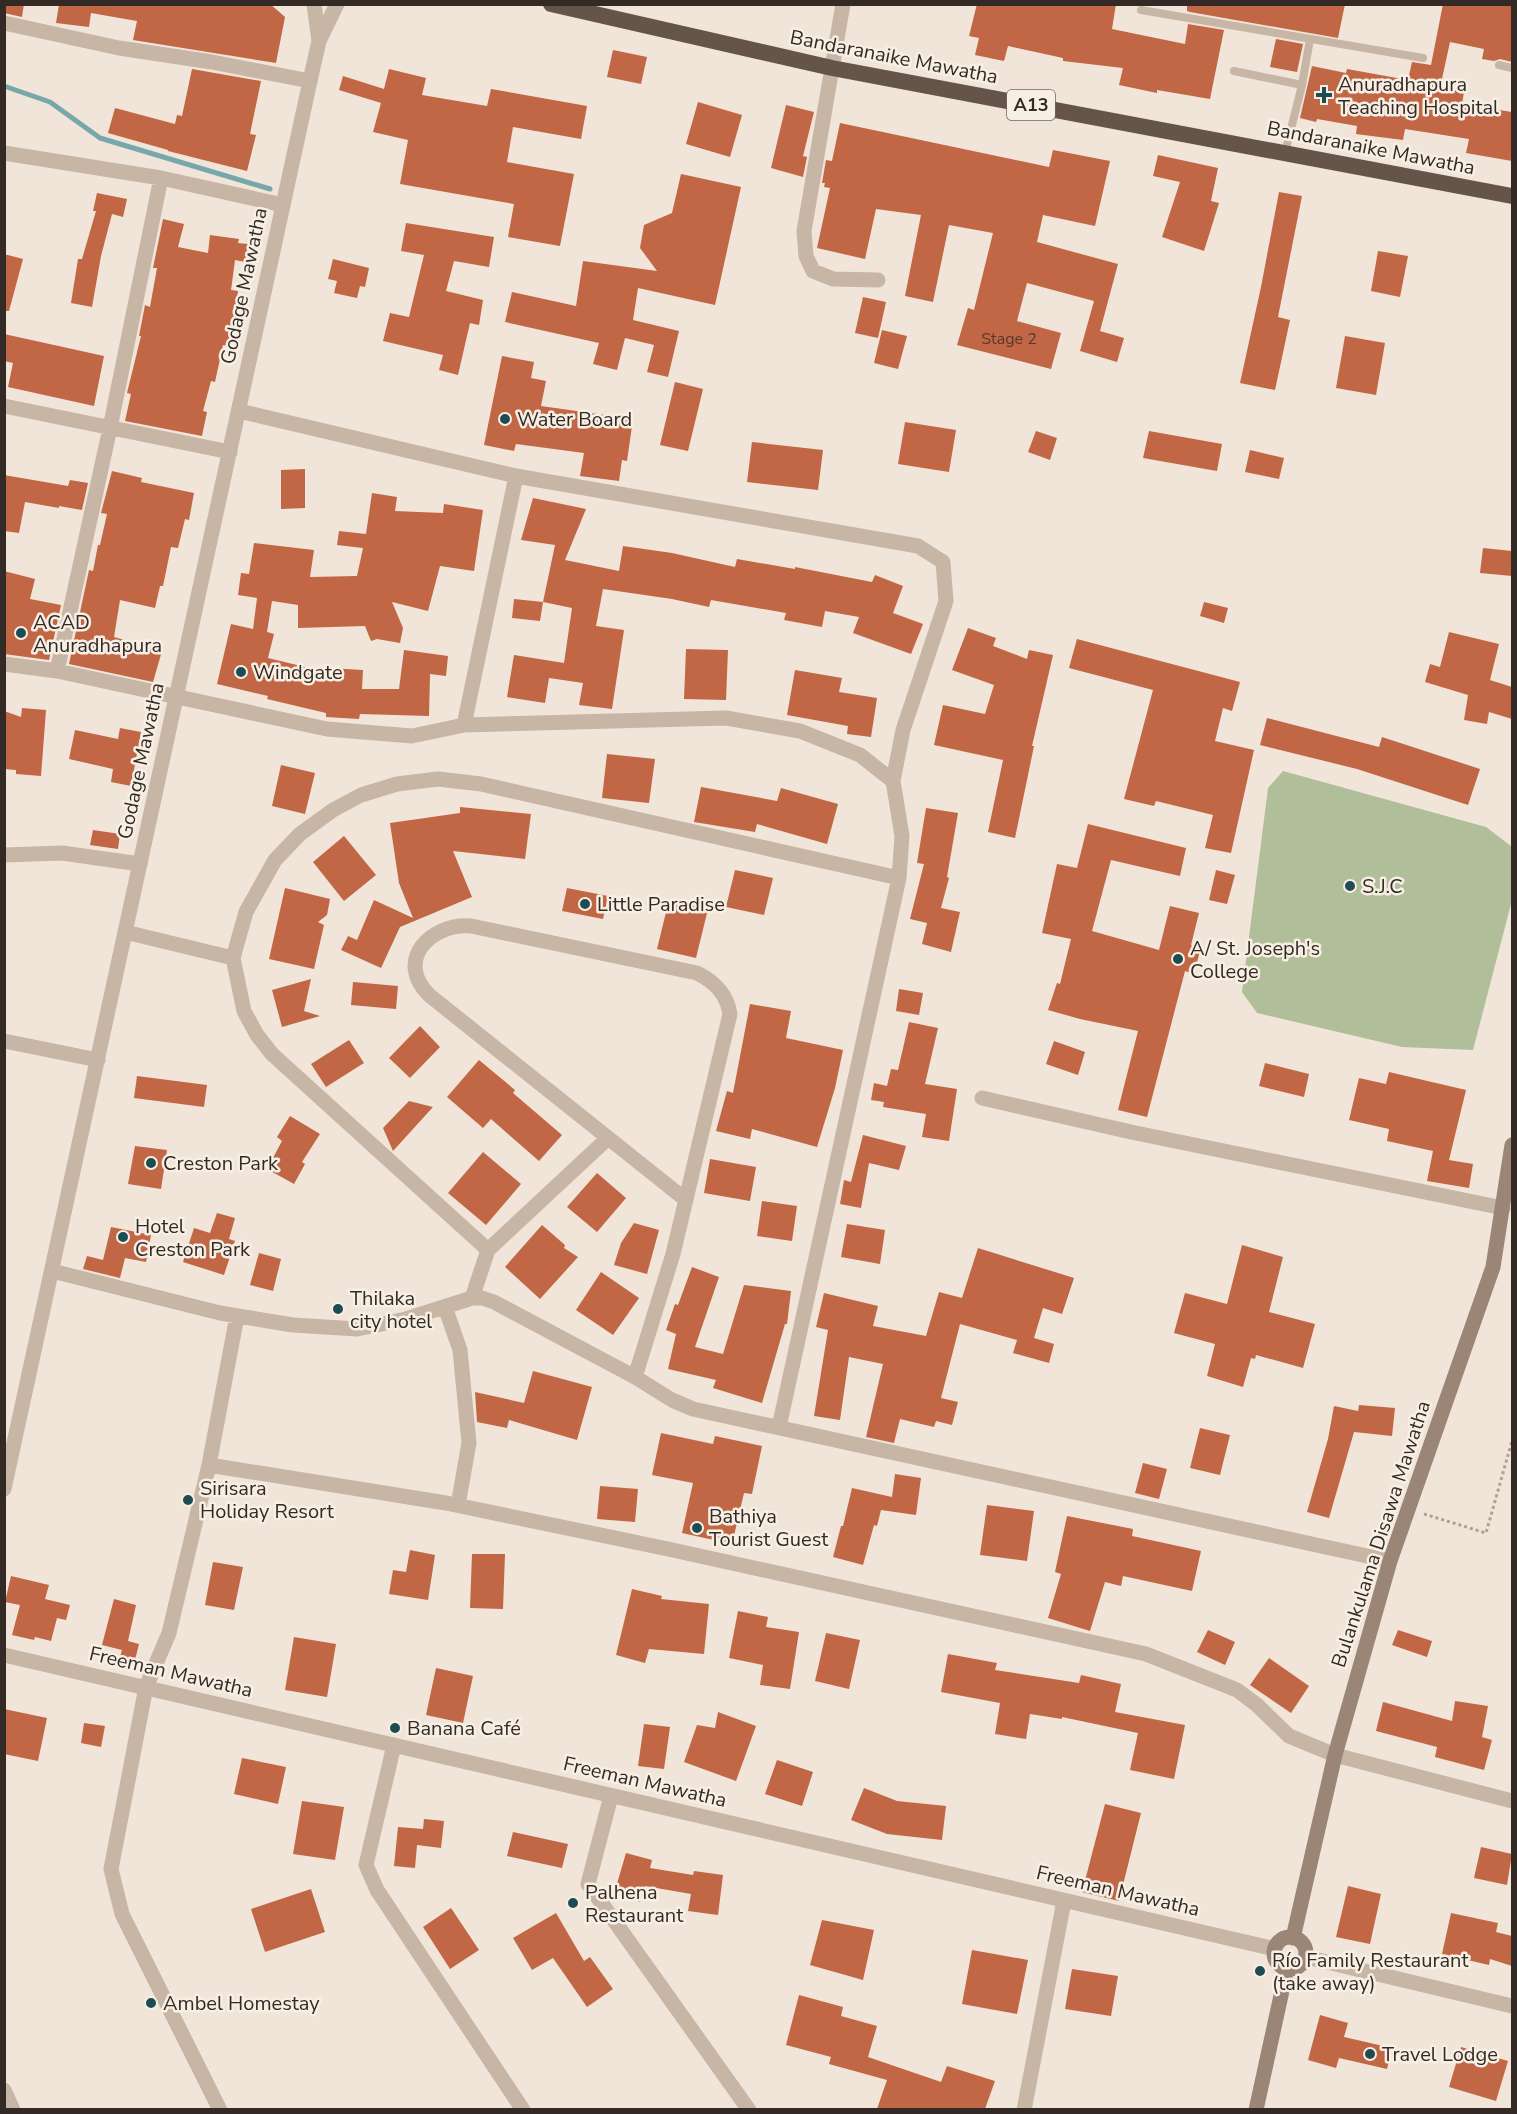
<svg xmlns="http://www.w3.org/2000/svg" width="1517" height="2114" font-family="'Nunito Sans',sans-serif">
  <rect width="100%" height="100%" fill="#f0e5d8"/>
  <!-- green -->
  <path fill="#b0be99" d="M1283,771L1486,827L1511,846L1512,900L1473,1050L1402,1047L1257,1013L1242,992L1268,788Z"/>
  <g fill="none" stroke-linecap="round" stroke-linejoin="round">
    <!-- stream -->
    <path stroke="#78a7ab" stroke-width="5" d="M4,86L50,102L100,138L270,189"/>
  </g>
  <!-- building -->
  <path fill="#c16745" d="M4,4H24L22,17L4,13Z
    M59,4H270L285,17L276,63L133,40L137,21L91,13L89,27L56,23Z
    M977,4H1116L1112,29L1185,44L1188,24L1224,30L1210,99L1157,90V93L1119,85L1123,68L1063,61V58L1008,46L1004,61L975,55L979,38L969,36Z
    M1187,4H1345L1338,38L1190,12L1187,11Z
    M1443,4H1512V62L1500,59L1494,61L1482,59L1484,49L1450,42L1440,88L1464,92L1462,104L1512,112V161L1466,153L1469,139L1405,129L1403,140L1356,134L1357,126L1317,119L1316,122L1300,118L1312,66L1346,73L1347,69L1408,80L1412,62L1431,65Z
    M1276,39L1303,44L1297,72L1270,67Z
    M613,50L647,57L641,84L607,77Z
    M192,69L261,81L250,134L256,135L247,171L168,151V150L108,133L115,108L175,124L177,115L182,116Z
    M389,69L426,78L422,95L487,106L491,89L587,106L581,139L513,127L507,162L574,174L560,246L508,237L514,204L400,184L408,140L373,132L381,103L339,90L343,76L384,89Z
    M698,102L742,115L730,157L686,144Z
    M786,105L814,112L803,156L807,157L803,177L771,168Z
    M840,123L1049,167L1053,150L1110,161L1095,226L1043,215L1037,242L1118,264L1100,331L1124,338L1117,362L1080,351L1094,301L1027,283L1017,321L1061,333L1051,369L957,345L968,308L974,310L993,233L949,225L933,302L905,296L921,215L876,209L865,259L817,248L830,188L824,187L825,183H822L826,160L832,161Z
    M1158,155L1218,168L1211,201L1219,203L1204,251L1162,237L1180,182L1153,176Z
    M681,174L741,187L715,305L638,288L633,320L679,331L668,377L647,372L654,345L625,338L617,370L593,364L599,343L505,322L512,292L576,306L583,261L657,271L640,248L644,225L672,213Z
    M1279,192L1302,196L1278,317L1290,320L1275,390L1240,383L1261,287Z
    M97,193L127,199L123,217L112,214L101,256L92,307L71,303L78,259H82L96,211H93Z
    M163,219L184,224L178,247L208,253L210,235L239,239L238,243L248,244L245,262L235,260L231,290L238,291L229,346L223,345L215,382L211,381L203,411L207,412L202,436L125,421L131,394L127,393L141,336H139L145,305L150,307L157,268H153Z
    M406,223L494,237L489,267L454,261L446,291L483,300L479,325L470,323L458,375L439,370L443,355L383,341L390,313L409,317L424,255L401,251Z
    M1378,251L1408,256L1400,297L1371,291Z
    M4,254L23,259L9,311H4Z
    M333,259L369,268L365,287L360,286L357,298L334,293L337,281L328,279Z
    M863,297L886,302L878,338L855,333Z
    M882,330L907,336L898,369L874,363Z
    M4,334L104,356L94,406L8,387L13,363L4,361Z
    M1345,336L1385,343L1376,395L1336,388Z
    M502,356L534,362L531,378L546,381L541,406L633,419L627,461L622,460L619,481L580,476L584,453L516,444L514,451L484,445Z
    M675,382L703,389L688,451L660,445Z
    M905,422L956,430L949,472L898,464Z
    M1036,431L1057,438L1050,460L1028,452Z
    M1149,431L1222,444L1217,471L1143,458Z
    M752,442L823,450L818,490L747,482Z
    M1250,450L1284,458L1279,479L1245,472Z
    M305,469V508L281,509V470Z
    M112,471L142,478L141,482L194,493L189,520L185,519L178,548L171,547L163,586H160L155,608L120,600L114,637L162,651L153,682L69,664L89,570L93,571L98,545H100L107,514L101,513Z
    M4,475L68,486L70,480L88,483L82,510L59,506V508L25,502L19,533L4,531Z
    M372,493L397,497L395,511L443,513L444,504L483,510L474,571L440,566L428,611L392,602L403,628L400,643L377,639L371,641L365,626L298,628V605L272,601L267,632L274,634L268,658L330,673V668L363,670L362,689H399L404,650L448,656L446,676L430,674L429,716L360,714L359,719L326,717V713L267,699L268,696L217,684L231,624L253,629L257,598L238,595L241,573L249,574L254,543L314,550L310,577L357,576L363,548L337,545L339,531L366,534Z
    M533,498L586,509L565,560L619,571L623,546L672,553L735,567L737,559L795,569V567L872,582L875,575L903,586L893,613L923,624L911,654L853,633L859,617L825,611L822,627L784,620L786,613L711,600L709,607L672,599L603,589L596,626L624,630L612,709L579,705L583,683L549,678L545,703L507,697L514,655L564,663L572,608L543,602L555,545L521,540Z
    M1483,548L1512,551V576L1480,573Z
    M4,571L35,579L30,599L61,605L49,660L4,654Z
    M514,599L543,602L540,621L512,618Z
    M1204,602L1228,608L1224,623L1200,616Z
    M968,628L996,638L993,646L1027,659L1029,650L1053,655L1032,746H1034L1015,838L988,832L1003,760L934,745L943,705L985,714L994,685L952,670Z
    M1449,632L1499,644L1490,680L1512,687V719L1489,712L1487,724L1464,720L1468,695L1425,682L1430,664L1440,667Z
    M1077,639L1240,682L1232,711L1223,708L1215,741L1254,750L1231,853L1205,848L1213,815L1156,801L1154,806L1124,799L1153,690L1069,668Z
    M686,649L728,650L726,700L684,699Z
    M795,670L842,678L839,692L877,698L871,737L847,734L848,726L787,715Z
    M22,708L46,710L41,776L16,774V770L4,769V711L21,717Z
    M1267,718L1379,747L1382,737L1480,769L1468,805L1357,769L1260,745Z
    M120,728L141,732L131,786L111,782L113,769L69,759L75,730L118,739Z
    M607,754L655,759L649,803L602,798Z
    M281,765L315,773L305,814L272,806Z
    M701,787L777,801L781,788L838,804L827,844L757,824L755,832L694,822Z
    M460,807L531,814L525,859L453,851L472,897L400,927L381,968L341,950L348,936L357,940L374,900L413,918L399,883L390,823L460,813Z
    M926,808L958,813L947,877L949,878L941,908L960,912L951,952L922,944L927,923L910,919L924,864L917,863Z
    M1088,824L1186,848L1180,876L1111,860L1092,931L1159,950L1170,906L1199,913L1191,945L1201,947L1194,974L1185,971L1147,1117L1118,1110L1138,1031L1080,1019L1048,1010L1057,983L1060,984L1071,939L1042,933L1057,864L1077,868Z
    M93,830L120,834L118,849L90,845Z
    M344,836L376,875L344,901L313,862Z
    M735,870L773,878L764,915L726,907Z
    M1216,870L1235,875L1227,904L1209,900Z
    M285,888L330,899L327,915L318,922L324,925L314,969L269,959Z
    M567,888L608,896L603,919L562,911Z
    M669,900L708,909L696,958L657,949Z
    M311,979L304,1011L320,1016L282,1027L272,990Z
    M353,982L398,986L396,1009L351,1005Z
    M899,989L923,993L919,1015L896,1011Z
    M750,1004L791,1011L786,1038L843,1050L835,1088L817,1147L752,1129L750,1139L716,1131L727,1091L733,1093Z
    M909,1022L938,1028L925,1084L957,1089L949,1141L922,1137L926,1114L883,1107L884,1102L871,1100L874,1083L887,1086L891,1069L898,1070Z
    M420,1026L440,1047L410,1078L389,1058Z
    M349,1040L364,1063L326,1087L311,1064Z
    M1054,1041L1085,1052L1078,1075L1046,1064Z
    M479,1060L515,1090L513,1093L562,1135L539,1161L491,1119L483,1128L447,1097Z
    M1265,1063L1309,1074L1304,1097L1259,1086Z
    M1389,1072L1466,1090L1449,1160L1473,1164L1469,1188L1427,1181L1433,1151L1387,1141L1389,1129L1349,1120L1359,1078L1386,1084Z
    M137,1076L207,1085L204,1107L134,1098Z
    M409,1101L433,1107L393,1151L383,1128Z
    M290,1116L320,1134L302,1162L305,1164L294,1184L267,1169L282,1141L277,1137Z
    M863,1135L906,1146L899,1170L869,1163L861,1208L840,1204L844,1180L851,1182Z
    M135,1146L167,1150L161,1189L128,1184Z
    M483,1152L521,1184L486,1225L448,1193Z
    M710,1159L756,1167L750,1201L704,1193Z
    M597,1173L626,1198L597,1232L567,1207Z
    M762,1201L797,1206L792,1241L757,1236Z
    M217,1213L235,1218L229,1239L235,1241L224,1275L183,1262L194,1228L210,1233Z
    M634,1223L659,1230L647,1274L614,1265L621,1243Z
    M847,1224L885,1230L880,1264L841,1257Z
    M542,1225L565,1245L564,1248L578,1257L540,1299L505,1267Z
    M111,1227L151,1235L146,1262L125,1258L120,1278L83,1269L87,1256L103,1260Z
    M1242,1245L1283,1257L1269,1312L1315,1324L1303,1368L1256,1355L1255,1359L1251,1358L1243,1387L1207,1376L1215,1344L1174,1333L1185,1293L1227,1304Z
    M978,1248L1074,1278L1062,1314L1043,1308L1034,1338L1054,1344L1049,1363L1013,1353L1017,1340L960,1324L941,1398L958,1402L952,1425L936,1421L934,1427L900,1419L894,1443L866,1437L883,1364L849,1357L840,1420L814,1416L828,1330L816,1327L824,1293L878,1306L873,1326L926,1336L939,1292L962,1298Z
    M259,1253L281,1259L273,1291L250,1285Z
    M692,1267L719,1277L695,1347L723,1354L744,1285L791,1291L787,1324H785L762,1403L713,1388L716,1380L668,1369L676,1334L666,1330L675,1304L678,1305Z
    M601,1272L639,1298L613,1335L576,1310Z
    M533,1371L592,1387L577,1440L509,1420L507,1428L477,1422L475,1392L524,1403Z
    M1359,1405L1395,1408L1392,1436L1354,1432L1329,1518L1307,1512L1328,1439L1334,1406L1358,1411Z
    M1200,1428L1230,1435L1220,1475L1190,1468Z
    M661,1433L713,1444L715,1436L762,1446L752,1494L744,1493L732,1544L682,1533L693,1483L652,1475Z
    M1143,1463L1167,1469L1159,1499L1135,1493Z
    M895,1474L921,1478L916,1515L881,1510L877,1526L874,1525L863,1565L833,1557L841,1526H843L852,1488L892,1497Z
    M600,1486L638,1489L635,1522L597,1519Z
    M987,1505L1034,1511L1027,1561L980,1555Z
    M1067,1516L1133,1529L1132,1536L1201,1551L1192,1591L1123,1576L1121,1586L1105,1582L1090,1631L1048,1618L1061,1574L1055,1572Z
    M410,1550L435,1555L428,1600L389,1594L393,1570L406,1572Z
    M472,1554H505L503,1609L470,1608Z
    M213,1562L243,1567L234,1610L205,1605Z
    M11,1576L49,1585L45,1599L70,1605L66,1620L57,1618L51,1641L35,1637L34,1640L12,1635L20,1605L5,1602Z
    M632,1589L662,1596L661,1599L709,1604L704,1654L649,1649L645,1663L616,1655Z
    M114,1599L136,1605L128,1641L139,1644L135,1660L120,1657L122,1650L102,1645Z
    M738,1611L768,1617L766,1627L799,1632L790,1689L760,1685L763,1665L729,1658Z
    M1208,1630L1235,1642L1225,1665L1197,1652Z
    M1398,1630L1432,1641L1427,1657L1392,1645Z
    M826,1633L860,1640L849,1689L815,1681Z
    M294,1637L336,1644L327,1697L285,1690Z
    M948,1654L997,1663L995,1670L1079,1683L1081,1675L1121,1684L1115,1712L1185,1725L1174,1779L1130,1770L1138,1733L1062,1717V1719L1030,1714L1026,1739L995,1734L1000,1703L941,1692Z
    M1269,1658L1309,1686L1291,1713L1250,1685Z
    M436,1668L473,1676L463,1723L426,1715Z
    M1455,1701L1488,1706L1482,1737L1492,1740L1484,1770L1435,1757L1437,1747L1376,1731L1383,1702L1452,1721Z
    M4,1709L47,1718L38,1761L4,1754Z
    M718,1712L756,1726L736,1781L684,1762L697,1725L715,1728Z
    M84,1723L105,1726L101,1747L81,1743Z
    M644,1724L670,1727L664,1769L638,1766Z
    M242,1758L286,1767L278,1804L234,1794Z
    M777,1760L813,1772L802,1806L765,1794Z
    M864,1788L897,1801L946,1806L942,1840L887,1834L851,1820Z
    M302,1801L344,1807L335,1860L293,1854Z
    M1105,1804L1141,1813L1119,1901L1082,1892Z
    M424,1819L444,1821L441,1848L417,1845L415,1868L394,1866L398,1827L423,1829Z
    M513,1832L568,1844L562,1868L507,1856Z
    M1481,1847L1512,1854L1507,1885L1474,1878Z
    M626,1853L652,1860L650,1868L693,1875L694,1871L723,1875L718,1915L688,1911L691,1894L645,1886L640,1902L614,1894Z
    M1348,1886L1381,1894L1370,1944L1336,1937Z
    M311,1889L325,1932L265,1952L251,1909Z
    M451,1908L479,1950L450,1969L423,1927Z
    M556,1913L584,1961L590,1957L613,1989L587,2007L553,1958L532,1970L513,1938Z
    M1451,1913L1498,1923L1496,1932L1512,1936V1966L1490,1959L1489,1965L1442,1954Z
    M822,1920L874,1930L863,1980L810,1965Z
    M972,1950L1028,1960L1017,2014L962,2004Z
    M1072,1969L1118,1976L1111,2016L1065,2009Z
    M799,1995L843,2007L841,2016L877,2026L868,2057L941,2082L947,2066L995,2081L985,2109H877L887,2080L829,2064L831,2057L786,2045Z
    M1320,2015L1348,2023L1344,2037L1392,2048L1387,2069L1339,2058L1336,2068L1308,2060Z
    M1461,2047L1508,2061L1496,2101L1449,2087Z"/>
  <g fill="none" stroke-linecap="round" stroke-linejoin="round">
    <!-- path -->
    <path stroke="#b29f8f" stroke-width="3" stroke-dasharray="3 3" stroke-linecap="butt" d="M1424,1514L1486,1533L1512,1441"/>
    <!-- service -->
    <path stroke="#c7b5a5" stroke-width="8" d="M1141,10L1423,58
      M1499,65L1512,68
      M1234,71L1302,85
      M1285,153L1302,85L1310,39"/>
    <!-- minor -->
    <path stroke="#c7b5a5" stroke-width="15" d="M843,4L804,231L806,256L813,271L833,279L878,280
      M4,23L119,48L212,62L310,81
      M4,153L161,178L283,205
      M4,406L230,452
      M239,411L516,476L918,546L943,562L946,601L903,730L893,781
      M4,664L57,671L327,729L412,736L464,725L726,718L800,731L860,755L893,781L902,836L899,878L779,1427
      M57,671L110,428L161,178
      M464,725L516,476
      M4,855L62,853L140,864
      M125,932L233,958
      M4,1041L98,1060
      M982,1098L1131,1132L1503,1208
      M488,1250L272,1054L257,1035L244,1011L233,958L246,912L275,860L300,834L333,810L361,795L397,784L438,779L481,784L899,878
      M52,1271L220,1313L293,1325L357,1329L406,1319L472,1298H482L494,1302L635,1377L672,1400L693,1409L1390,1561
      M472,1298L488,1250L607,1139
      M445,1307L460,1350L469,1443L458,1505
      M635,1377L673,1254L730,1014C727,994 715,982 697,973L471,926C431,923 394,960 429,995L686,1200
      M209,1465L446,1503L668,1549L1146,1654L1237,1690L1257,1705L1289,1736L1335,1755L1512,1801
      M394,1745L366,1865L377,1890L523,2110
      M611,1796L588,1884L749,2110
      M4,2090L13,2110
      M220,2110L122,1914L111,1869L146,1687L169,1633L209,1465L237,1316
      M1024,2110L1064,1901"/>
    <!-- tertiary -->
    <path stroke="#c7b5a5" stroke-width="15" d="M314,4L319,41
      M4,1489L310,81L319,41L337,4
      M4,1655L1275,1949
      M1306,1957L1512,2006"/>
    <!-- secondary -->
    <path stroke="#9a8576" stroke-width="15" d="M1274 1953a16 16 0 1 1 32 0a16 16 0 1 1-32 0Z
      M1293,1938L1335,1755L1390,1561L1493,1267L1512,1145
      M1256,2110L1287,1968"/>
    <!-- trunk -->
    <path stroke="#64544a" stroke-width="16" d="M551,4L832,68L1512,196"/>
  </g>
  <!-- markers -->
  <g fill="#1d4d52" stroke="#f8efe4" stroke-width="2">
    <path d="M1321 86h6v6h6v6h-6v6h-6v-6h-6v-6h6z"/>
    <circle cx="505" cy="419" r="6"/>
    <circle cx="21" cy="633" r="6"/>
    <circle cx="241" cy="672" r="6"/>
    <circle cx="1350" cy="886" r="6"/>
    <circle cx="585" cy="904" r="6"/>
    <circle cx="1178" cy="959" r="6"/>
    <circle cx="151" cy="1163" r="6"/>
    <circle cx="123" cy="1237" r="6"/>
    <circle cx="338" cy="1309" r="6"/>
    <circle cx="188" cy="1500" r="6"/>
    <circle cx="697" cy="1528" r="6"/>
    <circle cx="395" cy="1728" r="6"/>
    <circle cx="573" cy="1903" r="6"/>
    <circle cx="1260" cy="1971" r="6"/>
    <circle cx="151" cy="2003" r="6"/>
    <circle cx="1370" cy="2054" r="6"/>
  </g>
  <g text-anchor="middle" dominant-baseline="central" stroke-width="5" stroke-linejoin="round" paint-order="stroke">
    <!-- number labels -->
    <g font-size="16" fill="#56392e">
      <text x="1009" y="339">Stage 2</text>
    </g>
    <!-- shield labels -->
    <rect fill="#f8efe4" stroke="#6e655f" stroke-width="1.5" x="1007" y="90" width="48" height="30" rx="4.5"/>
    <g font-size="18" font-weight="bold" fill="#332a26">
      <text x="1031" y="105">A13</text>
    </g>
    <!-- street labels -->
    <g font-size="20" fill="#332a26" stroke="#f8efe4">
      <text transform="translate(894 57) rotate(11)">Bandaranaike Mawatha</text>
      <text transform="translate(1371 148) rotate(11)">Bandaranaike Mawatha</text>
      <text transform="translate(244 286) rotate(-78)">Godage Mawatha</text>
      <text transform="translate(141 761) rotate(-78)">Godage Mawatha</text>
      <text transform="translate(1381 1534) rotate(-72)">Bulankulama Disawa Mawatha</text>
      <text transform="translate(171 1672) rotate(13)">Freeman Mawatha</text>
      <text transform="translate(645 1782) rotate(13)">Freeman Mawatha</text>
      <text transform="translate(1118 1891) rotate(13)">Freeman Mawatha</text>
    </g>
    <!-- poi labels -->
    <g font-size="20" fill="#332a26" stroke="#f8efe4" text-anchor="start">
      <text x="1338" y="84">Anuradhapura<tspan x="1338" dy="23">Teaching Hospital</tspan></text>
      <text x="517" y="419">Water Board</text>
      <text x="33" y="622">ACAD<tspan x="33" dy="23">Anuradhapura</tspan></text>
      <text x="253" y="672">Windgate</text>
      <text x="1362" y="886">S.J.C</text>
      <text x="597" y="904">Little Paradise</text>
      <text x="1190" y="948">A/ St. Joseph's<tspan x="1190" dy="23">College</tspan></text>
      <text x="163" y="1163">Creston Park</text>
      <text x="135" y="1226">Hotel<tspan x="135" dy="23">Creston Park</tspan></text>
      <text x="350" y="1298">Thilaka<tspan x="350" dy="23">city hotel</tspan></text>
      <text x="200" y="1488">Sirisara<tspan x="200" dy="23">Holiday Resort</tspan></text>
      <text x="709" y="1516">Bathiya<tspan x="709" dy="23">Tourist Guest</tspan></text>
      <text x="407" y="1728">Banana Café</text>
      <text x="585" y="1892">Palhena<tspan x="585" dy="23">Restaurant</tspan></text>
      <text x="1272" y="1960">Río Family Restaurant<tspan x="1272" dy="23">(take away)</tspan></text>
      <text x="163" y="2003">Ambel Homestay</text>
      <text x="1382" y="2054">Travel Lodge</text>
    </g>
  </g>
  <!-- border -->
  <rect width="1517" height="2114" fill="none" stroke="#332a26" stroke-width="12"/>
</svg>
